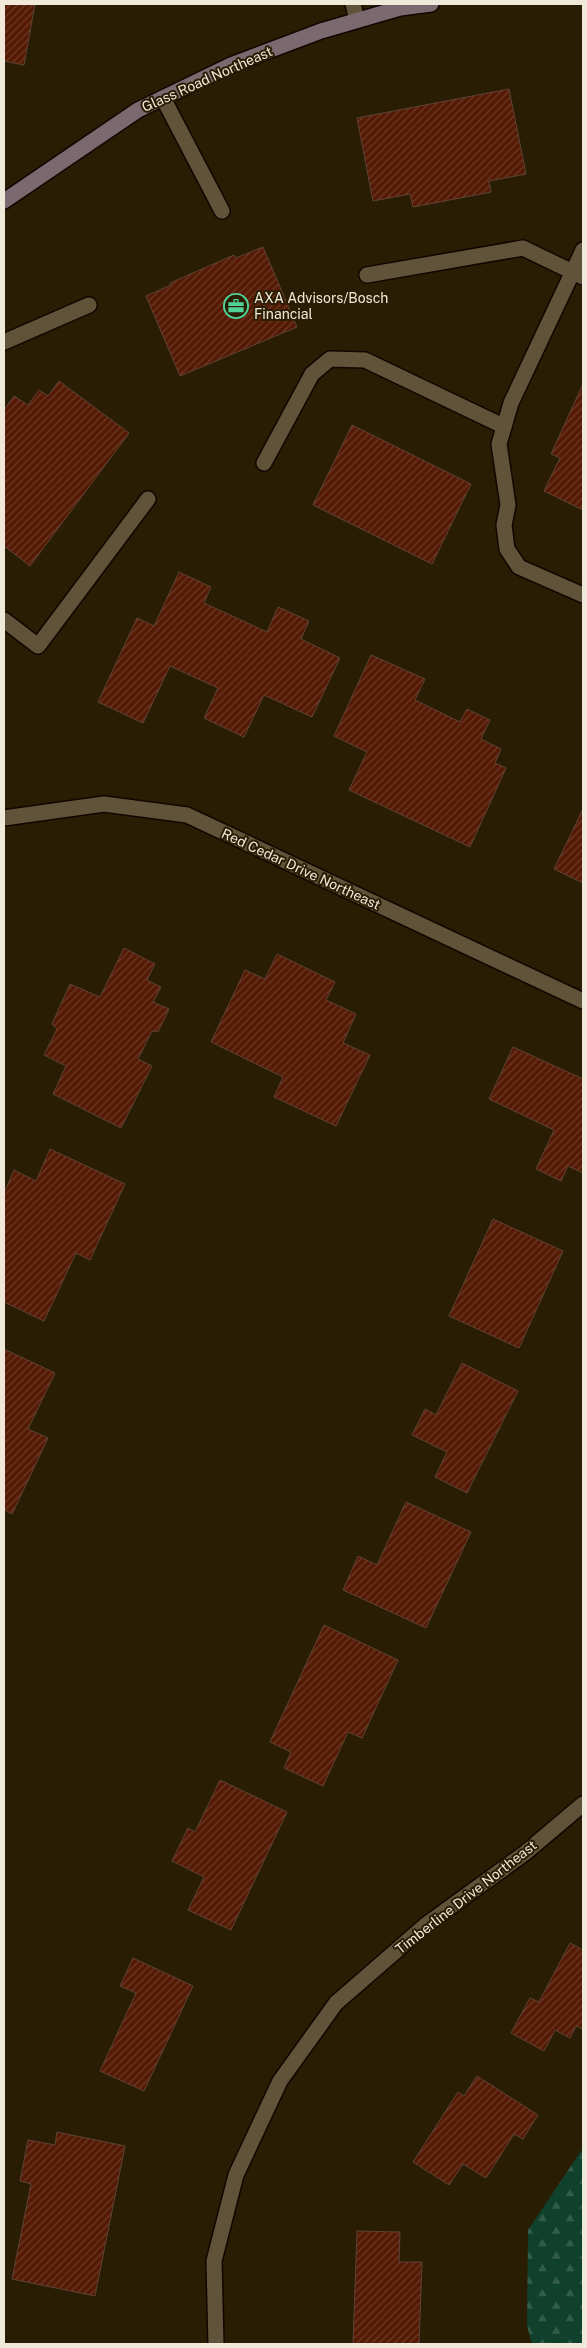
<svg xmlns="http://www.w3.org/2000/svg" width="587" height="2348" font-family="'Public Sans',sans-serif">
  <defs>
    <pattern id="forest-firs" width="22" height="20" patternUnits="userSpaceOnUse" patternTransform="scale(1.25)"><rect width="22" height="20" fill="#0f412d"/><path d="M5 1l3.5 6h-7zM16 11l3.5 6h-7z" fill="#325c4b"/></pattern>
    <pattern id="building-hatch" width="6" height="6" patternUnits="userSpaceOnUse" patternTransform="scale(1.25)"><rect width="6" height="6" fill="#541a03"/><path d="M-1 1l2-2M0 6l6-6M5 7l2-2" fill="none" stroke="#6d3b27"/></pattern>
  </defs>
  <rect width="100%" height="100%" fill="#291d04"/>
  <!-- forest -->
  <path fill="url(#forest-firs)" d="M583,2148V2344H532L527,2326L528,2230Z"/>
  <!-- building -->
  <path fill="url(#building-hatch)" stroke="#5f4238" d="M4,4H35L24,65L4,61Z
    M509,89L526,174L489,181L491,192L413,207L410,194L373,201L357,118Z
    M263,247L297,327L180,376L146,296L171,285L170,283L234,255L236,258Z
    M59,381L129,433L30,566L4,546V410L14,396L28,405L39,390L48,396Z
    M583,384V510L544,491L560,458L551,454Z
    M352,425L471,484L432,564L313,505Z
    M179,572L211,587L204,603L267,632L278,607L309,621L301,639L340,658L312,717L264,695L244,737L204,718L218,688L170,666L143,723L98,702L137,618L154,626Z
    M371,655L425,679L415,700L460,722L467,709L490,720L481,739L501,749L495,763L506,768L470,847L349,790L367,752L334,736Z
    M583,809V883L554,869Z
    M124,948L155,964L147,980L161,987L153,1002L169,1009L158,1032L152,1031L138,1059L152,1066L121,1128L53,1094L66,1066L44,1055L57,1029L52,1024L70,984L100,997Z
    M277,954L335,982L326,1000L356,1014L343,1043L370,1055L336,1126L274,1097L283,1077L211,1042L245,970L265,979Z
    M513,1047L583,1079V1173L568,1166L561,1181L536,1169L554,1130L489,1099Z
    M50,1149L125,1184L90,1260L76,1253L44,1321L4,1302V1193L14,1170L36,1181Z
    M493,1219L563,1251L519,1348L449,1316Z
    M4,1349L55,1373L28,1429L48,1438L12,1514L4,1510Z
    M462,1363L518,1391L467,1493L435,1477L447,1452L412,1435L425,1409L436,1415Z
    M406,1502L471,1532L426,1628L343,1590L358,1556L377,1565Z
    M324,1625L398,1660L362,1738L348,1732L323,1786L284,1768L291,1752L270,1742Z
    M220,1780L287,1812L231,1930L188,1910L204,1877L172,1861L188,1828L195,1832Z
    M570,1943L583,1950V2029L576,2026L570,2038L555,2030L544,2051L511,2033L530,1998L539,2002Z
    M133,1958L193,1986L144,2091L100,2071L136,1993L120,1986Z
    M477,2076L538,2115L523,2139L514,2134L486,2178L463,2164L449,2185L413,2162L458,2092L464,2096Z
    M57,2132L125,2146L95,2296L12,2279L31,2184L20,2181L28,2140L55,2145Z
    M357,2231L400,2232L399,2262H422L419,2344H353Z"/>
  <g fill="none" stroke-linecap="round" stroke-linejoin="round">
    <defs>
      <path id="lane" d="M353,4L357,20
        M163,98L222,211
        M583,250L511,403L499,444L508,505L504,525L507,549L519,567L583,595
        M367,275L523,248L583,277
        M4,342L89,305
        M264,463L312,374L330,359L365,360L503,426
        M4,620L38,646L148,499"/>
      <path id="street" d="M4,818L104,804L187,815L583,1001
        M216,2344L214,2261L236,2175L280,2081L336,2003L427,1924L525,1853L583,1804"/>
      <path id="secondary" d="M4,201L138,110L231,65L321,31L400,8L431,4"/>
    </defs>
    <!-- lane casing -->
    <use href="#lane" stroke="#110700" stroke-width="18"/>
    <!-- street casing -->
    <use href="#street" stroke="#110700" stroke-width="18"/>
    <!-- secondary casing -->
    <use href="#secondary" stroke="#110700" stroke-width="18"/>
    <!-- lane -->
    <use href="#lane" stroke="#615339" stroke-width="15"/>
    <!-- street -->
    <use href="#street" stroke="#615339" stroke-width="15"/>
    <!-- secondary -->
    <use href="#secondary" stroke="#7c6970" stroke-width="15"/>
  </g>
  <!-- icons -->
  <defs>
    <symbol id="office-ring" viewBox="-11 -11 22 22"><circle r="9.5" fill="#291d04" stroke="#51d398" stroke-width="1.5"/><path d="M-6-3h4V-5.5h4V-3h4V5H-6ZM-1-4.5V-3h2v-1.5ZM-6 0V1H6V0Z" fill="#51d398"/></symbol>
  </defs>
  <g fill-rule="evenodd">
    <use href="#office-ring" x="222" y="292" width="28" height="28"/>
  </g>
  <g text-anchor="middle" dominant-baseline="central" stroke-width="4" stroke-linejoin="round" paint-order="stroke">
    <!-- street labels -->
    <g font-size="14" fill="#f0e8d9" stroke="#291d04">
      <text transform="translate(207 79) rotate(-24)">Glass Road Northeast</text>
      <text transform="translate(301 869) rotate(25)">Red Cedar Drive Northeast</text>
      <text transform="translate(466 1897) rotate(-38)">Timberline Drive Northeast</text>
    </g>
    <!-- poi labels -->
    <g font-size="14" fill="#f0e8d9" stroke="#291d04" text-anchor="start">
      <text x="254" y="298">AXA Advisors/Bosch<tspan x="254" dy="16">Financial</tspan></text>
    </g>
  </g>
  <!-- border -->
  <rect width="587" height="2348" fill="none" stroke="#f0e8d9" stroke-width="10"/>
</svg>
